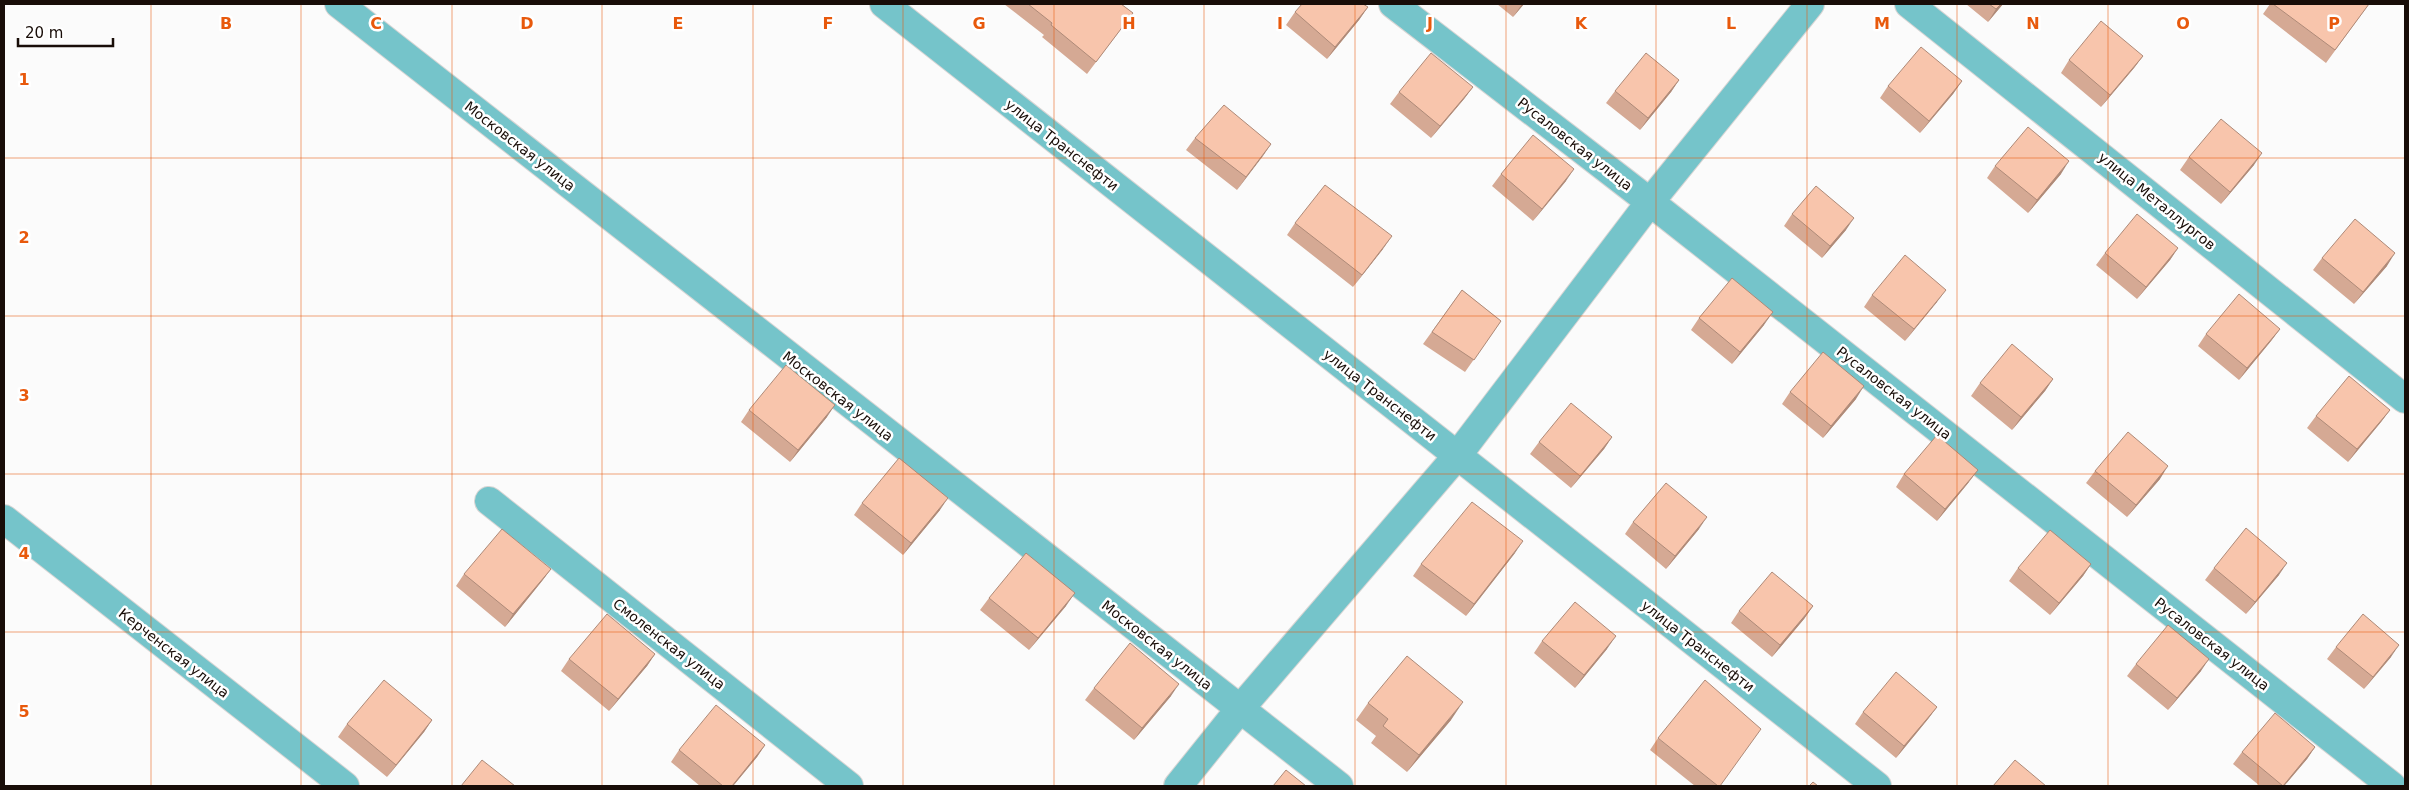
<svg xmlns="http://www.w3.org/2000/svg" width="2409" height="790" font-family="'DejaVu Sans',sans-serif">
  <rect width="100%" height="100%" fill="#fbfbfb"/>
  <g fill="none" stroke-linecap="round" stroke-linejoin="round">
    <defs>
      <path id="minor" d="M339,4L1339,786
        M884,4L1877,786
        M1393,4L1650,202L2392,786
        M1909,4L2405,399
        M489,501L849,786
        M4,519L345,786
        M1178,786L1239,710L1457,456L1650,202L1810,4"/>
    </defs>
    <!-- minor casing -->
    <use href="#minor" stroke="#d7d5d4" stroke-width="30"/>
    <!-- minor -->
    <use href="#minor" stroke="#75c4ca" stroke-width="28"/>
  </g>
  <!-- wall -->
  <path fill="#d5a994" d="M1004,4H1121L1133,13L1087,74L1042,37L1044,35Z
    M1497,4H1524L1513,17Z
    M1966,4H2003L1988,22Z
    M2270,4H2369L2326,63L2263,14Z
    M1368,7L1359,20L1327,59L1286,25L1295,12Z
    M2143,56L2134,68L2101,107L2061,73L2069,60Z
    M1679,80L1671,92L1640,130L1606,103L1615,91Z
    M1962,81L1953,94L1920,133L1880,98L1888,86Z
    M1473,87L1464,99L1431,138L1390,104L1399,92Z
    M1195,138L1271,144L1237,190L1186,150Z
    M2189,157L2254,165L2221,204L2180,170Z
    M1995,166L2061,174L2028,213L1987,178Z
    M1501,174L1566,181L1533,221L1492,186Z
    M1792,214L1846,230L1822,258L1784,226Z
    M1295,223L1383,249L1353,287L1287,235Z
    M2178,248L2170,260L2137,299L2096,265L2105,253Z
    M2322,258L2387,266L2354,304L2313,270Z
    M1462,290L1501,321L1465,372L1423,344Z
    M1872,295L1937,302L1905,341L1864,307Z
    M1699,318L1764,325L1732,364L1691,330Z
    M2280,329L2271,341L2239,380L2198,346L2206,334Z
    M2053,379L2045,391L2012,430L1971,396L1980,383Z
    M1790,392L1856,399L1823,438L1782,404Z
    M749,410L827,417L790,462L741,422Z
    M2390,410L2381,422L2348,462L2307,428L2316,416Z
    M1612,437L1604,449L1571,488L1530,454L1539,442Z
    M2095,471L2160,479L2127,517L2086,483Z
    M1904,474L1969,482L1937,521L1896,487Z
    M862,503L940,510L903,555L854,515Z
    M1633,522L1699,529L1666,569L1625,534Z
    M1515,553L1466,616L1413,576L1421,564Z
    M2091,564L2083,576L2050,615L2009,581L2018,568Z
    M2214,568L2279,575L2246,614L2205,580Z
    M551,569L542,581L505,627L456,586L464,574Z
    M989,598L1066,606L1029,650L980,610Z
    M1813,606L1804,619L1772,657L1731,623L1739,611Z
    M1542,641L1607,649L1575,688L1534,653Z
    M2336,647L2391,657L2364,689L2327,659Z
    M655,654L647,666L609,711L561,671L569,659Z
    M2136,664L2201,671L2168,710L2127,676Z
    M1094,688L1171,696L1134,740L1085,700Z
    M1368,703L1451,720L1407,772L1371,743L1376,736L1356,720Z
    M1937,707L1928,719L1896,758L1855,724L1863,712Z
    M432,720L424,732L387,777L338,737L347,724Z
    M1658,738L1720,786H1695L1650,750Z
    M765,745L757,757L733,786H700L671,762L679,750Z
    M2315,747L2307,759L2284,786H2260L2233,764L2242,752Z"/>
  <!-- shaded-wall -->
  <path fill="#ae8a78" d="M1522,4H1524L1513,17Z
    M2001,4H2003L1988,22L1996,9Z
    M1368,7L1359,20L1327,59L1335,47Z
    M2143,56L2134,68L2101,107L2110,95Z
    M1679,80L1671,92L1640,130L1648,118Z
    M1962,81L1953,94L1920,133L1929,121Z
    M1473,87L1464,99L1431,138L1440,126Z
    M1271,144L1263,156L1237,190L1246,177Z
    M2262,153L2254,165L2221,204L2230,192Z
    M2069,161L2061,174L2028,213L2037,200Z
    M1574,169L1566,181L1533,221L1542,209Z
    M1854,218L1846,230L1822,258L1830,246Z
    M1392,236L1383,249L1353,287L1362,275Z
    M2178,248L2170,260L2137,299L2146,287Z
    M2395,253L2387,266L2354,304L2363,292Z
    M1946,290L1937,302L1905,341L1914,329Z
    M1773,312L1764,325L1732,364L1740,352Z
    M2280,329L2271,341L2239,380L2247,368Z
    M2053,379L2045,391L2012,430L2021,417Z
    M1864,386L1856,399L1823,438L1831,426Z
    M835,405L827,417L790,462L798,450Z
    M2390,410L2381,422L2348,462L2357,449Z
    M1612,437L1604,449L1571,488L1580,476Z
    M2168,466L2160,479L2127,517L2136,505Z
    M1978,470L1969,482L1937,521L1945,509Z
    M948,498L940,510L903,555L911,543Z
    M1707,517L1699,529L1666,569L1675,556Z
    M1523,541L1515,553L1466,616L1474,604Z
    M2287,563L2279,575L2246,614L2255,602Z
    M2091,564L2083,576L2050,615L2059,603Z
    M551,569L542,581L505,627L513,614Z
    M1075,593L1066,606L1029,650L1038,638Z
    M1813,606L1804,619L1772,657L1780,645Z
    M1616,636L1607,649L1575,688L1584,675Z
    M2399,645L2391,657L2364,689L2373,677Z
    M655,654L647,666L609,711L618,699Z
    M2209,659L2201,671L2168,710L2177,698Z
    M1179,684L1171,696L1134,740L1142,728Z
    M1463,702L1451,720L1407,772L1419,755Z
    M1937,707L1928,719L1896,758L1904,746Z
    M432,720L424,732L387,777L396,765Z
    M765,745L757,757L733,786H732Z
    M2315,747L2307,759L2284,786H2283Z"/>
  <!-- building -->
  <path fill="#f8c5ac" stroke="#ae8a78" d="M1028,4H1121L1133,13L1096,62L1051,25L1052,23Z
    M1302,4H1363L1368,7L1335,47L1295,12Z
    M1989,4H2001L1996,9Z
    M2273,4H2369L2335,50Z
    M2101,21L2143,56L2110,95L2069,60Z
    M1921,47L1962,81L1929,121L1888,86Z
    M1431,53L1473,87L1440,126L1399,92Z
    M1646,53L1679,80L1648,118L1615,91Z
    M1224,105L1271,144L1246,177L1195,138Z
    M2221,119L2262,153L2230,192L2189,157Z
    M2028,127L2069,161L2037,200L1995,166Z
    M1533,135L1574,169L1542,209L1501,174Z
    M1325,185L1392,236L1362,275L1295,223Z
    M1816,186L1854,218L1830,246L1792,214Z
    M2137,214L2178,248L2146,287L2105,253Z
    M2355,219L2395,253L2363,292L2322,258Z
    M1905,255L1946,290L1914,329L1872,295Z
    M1732,278L1773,312L1740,352L1699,318Z
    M1462,290L1501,321L1474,360L1432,332Z
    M2239,294L2280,329L2247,368L2206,334Z
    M2012,344L2053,379L2021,417L1980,383Z
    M1823,352L1864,386L1831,426L1790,392Z
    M786,365L835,405L798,450L749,410Z
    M2349,376L2390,410L2357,449L2316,416Z
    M1571,403L1612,437L1580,476L1539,442Z
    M2128,432L2168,466L2136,505L2095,471Z
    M1937,435L1978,470L1945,509L1904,474Z
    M899,458L948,498L911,543L862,503Z
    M1666,483L1707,517L1675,556L1633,522Z
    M1472,502L1523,541L1474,604L1421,564Z
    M2246,528L2287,563L2255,602L2214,568Z
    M502,529L551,569L513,614L464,574Z
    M2050,530L2091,564L2059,603L2018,568Z
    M1026,553L1075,593L1038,638L989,598Z
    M1772,572L1813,606L1780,645L1739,611Z
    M1575,602L1616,636L1584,675L1542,641Z
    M607,614L655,654L618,699L569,659Z
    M2363,614L2399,645L2373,677L2336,647Z
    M2168,625L2209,659L2177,698L2136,664Z
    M1130,643L1179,684L1142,728L1094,688Z
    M1407,656L1463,702L1419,755L1383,726L1388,719L1368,703Z
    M1896,672L1937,707L1904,746L1863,712Z
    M384,680L432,720L396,765L347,724Z
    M1705,680L1761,729L1720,786H1718L1658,738Z
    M716,705L765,745L732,786H723L679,750Z
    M2275,713L2315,747L2283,786L2242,752Z
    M482,760L515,786H461Z
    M2015,760L2046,786H1993Z
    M1286,770L1306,786H1273Z
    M1813,782L1818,786H1809Z"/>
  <!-- grid -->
  <path fill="none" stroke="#e8590c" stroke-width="1" stroke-opacity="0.55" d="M151,4V786M301,4V786M452,4V786M602,4V786M753,4V786M903,4V786M1054,4V786M1204,4V786M1355,4V786M1506,4V786M1656,4V786M1807,4V786M1957,4V786M2108,4V786M2258,4V786M4,158H2405M4,316H2405M4,474H2405M4,632H2405"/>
  <g text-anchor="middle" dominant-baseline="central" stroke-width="5" stroke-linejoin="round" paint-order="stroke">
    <!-- street labels -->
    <g font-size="14" fill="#180d08" stroke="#fff">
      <text transform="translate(1575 144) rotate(38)">Русаловская улица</text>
      <text transform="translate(1062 145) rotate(38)">улица Транснефти</text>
      <text transform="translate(520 146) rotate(38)">Московская улица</text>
      <text transform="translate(2157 201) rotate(39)">улица Металлургов</text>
      <text transform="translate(1894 393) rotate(38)">Русаловская улица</text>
      <text transform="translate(1380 395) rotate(38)">улица Транснефти</text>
      <text transform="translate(838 396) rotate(38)">Московская улица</text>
      <text transform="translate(669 644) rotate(38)">Смоленская улица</text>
      <text transform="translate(2212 644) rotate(38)">Русаловская улица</text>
      <text transform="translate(1157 645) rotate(38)">Московская улица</text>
      <text transform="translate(1698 646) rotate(38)">улица Транснефти</text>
      <text transform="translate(174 653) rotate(38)">Керченская улица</text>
    </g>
  </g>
  <g font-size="16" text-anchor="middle" font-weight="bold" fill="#e8590c" stroke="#fff" stroke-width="5" stroke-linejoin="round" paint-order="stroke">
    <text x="226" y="29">B</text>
    <text x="376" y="29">C</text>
    <text x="527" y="29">D</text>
    <text x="678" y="29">E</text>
    <text x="828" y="29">F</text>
    <text x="979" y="29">G</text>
    <text x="1129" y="29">H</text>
    <text x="1280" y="29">I</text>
    <text x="1430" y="29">J</text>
    <text x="1581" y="29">K</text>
    <text x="1731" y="29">L</text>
    <text x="1882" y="29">M</text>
    <text x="2033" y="29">N</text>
    <text x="2183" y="29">O</text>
    <text x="2334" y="29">P</text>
    <text x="24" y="85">1</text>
    <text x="24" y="243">2</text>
    <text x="24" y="401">3</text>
    <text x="24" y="559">4</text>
    <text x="24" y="717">5</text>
  </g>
  <!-- border -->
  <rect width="2409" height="790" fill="none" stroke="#180d08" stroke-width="10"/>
  <!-- scale -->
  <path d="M18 38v8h95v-8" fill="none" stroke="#180d08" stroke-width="2.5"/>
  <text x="25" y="38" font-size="15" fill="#180d08" stroke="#ffffff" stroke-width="4" paint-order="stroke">20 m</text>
</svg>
